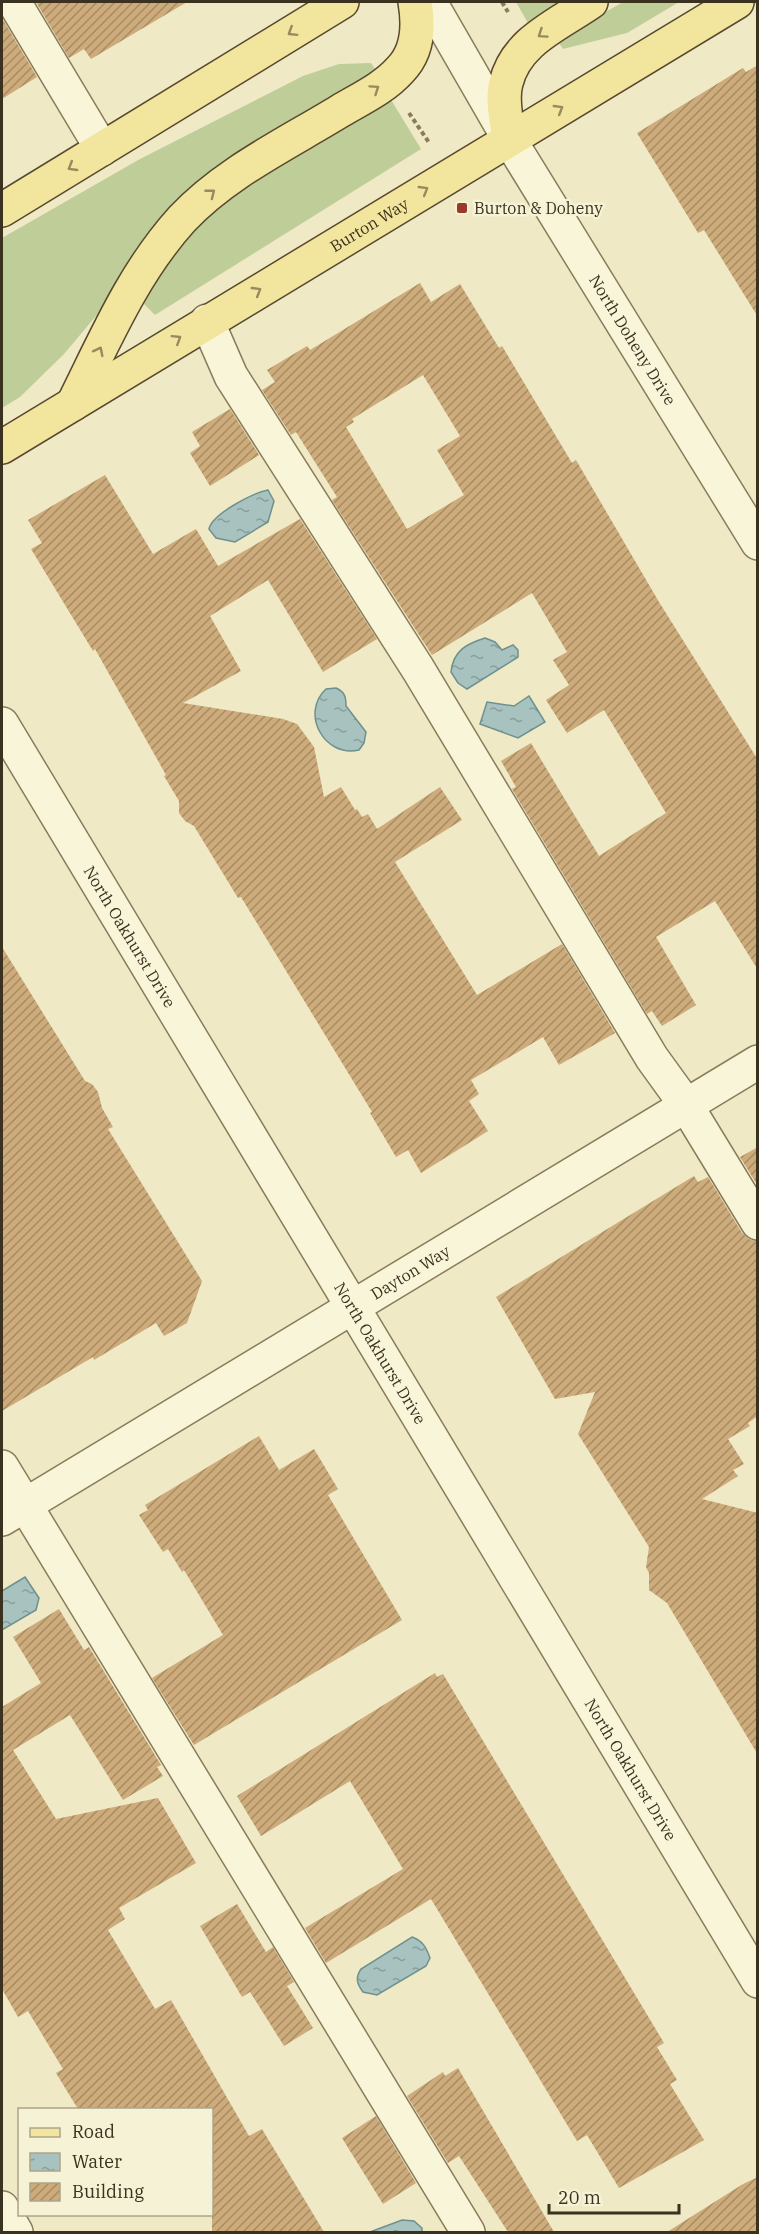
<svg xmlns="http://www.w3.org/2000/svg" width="759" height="2234" font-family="'IBM Plex Serif',serif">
  <defs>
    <pattern id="water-ripples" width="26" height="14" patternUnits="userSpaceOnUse" patternTransform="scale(1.5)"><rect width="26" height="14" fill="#a7c2bf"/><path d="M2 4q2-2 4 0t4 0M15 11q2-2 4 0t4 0" fill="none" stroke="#899e9b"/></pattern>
    <pattern id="building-hatch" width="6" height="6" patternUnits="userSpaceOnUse" patternTransform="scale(1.5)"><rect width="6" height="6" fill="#cdab7b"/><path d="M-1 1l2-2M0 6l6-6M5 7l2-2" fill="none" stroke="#a78c64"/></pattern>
  </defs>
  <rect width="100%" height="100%" fill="#efe9c5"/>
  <!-- grass -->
  <path fill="#bfcd99" d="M516,2H565L528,23Z
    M623,2H679L627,33L563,49L557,40Z
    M371,63L377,72L174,205L138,246L101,310L64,354L20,397L2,408V238L140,159L303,76L339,64Z
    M390,98L421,149L155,315L142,302L146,291L187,236L217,204L299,150Z"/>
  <!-- water -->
  <path fill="url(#water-ripples)" stroke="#6d918e" stroke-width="1.5" d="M268,490L274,501L268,522L235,542L216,538L209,529C212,514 253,493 268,490Z
    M485,638L495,642L502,650L513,645L518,650V657L467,689L458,683L451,672C453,651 466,644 485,638Z
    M336,688C345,692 346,697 346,706L366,732L364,743L359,750C324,758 300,713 326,689Z
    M529,696L545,722L518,738L480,724L487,702L514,706Z
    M25,1577L39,1598L36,1610L2,1630V1591Z
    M412,1937C423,1941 426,1947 430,1958L426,1966L377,1995L363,1992C357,1984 355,1978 361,1969Z
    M402,2220L414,2221L422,2228V2232H370Z"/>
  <!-- building -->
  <path fill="url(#building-hatch)" fill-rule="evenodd" d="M36,2H187L91,59L84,49L69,58Z
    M2,18L37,77L2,99Z
    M758,65V317L704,230L698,233L637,133L743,68L746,72Z
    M420,283L431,302L460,284L499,348L502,346L572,463L576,460L659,602L758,760V970L715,901L656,937L696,1005L662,1026L652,1011L647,1014L512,789L516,787L501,761L531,743L599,856L666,813L604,710L567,733L546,700L569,685L553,660L567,652L532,593L432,655L332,500L337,497L296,432L291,435L262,390L275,382L267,370L307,346L310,350ZM423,375L460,436L437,450L464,495L407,529L346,427L354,422L352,419Z
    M230,409L259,455L210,486L190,453L200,446L192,432Z
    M105,475L153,554L196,529L218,566L300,519L377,639L323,672L268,580L210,616L241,671L183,703L283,719L297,724L314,747L324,797L341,787L355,810L357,809L362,817L368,814L377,829L440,787L462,820L395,862L477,995L562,944L615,1033L559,1065L543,1037L471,1080L479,1094L469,1101L488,1131L421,1173L408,1150L396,1157L370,1113L372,1112L241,897L238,898L194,826L185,821L179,813V801L164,776L166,775L95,649L93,651L31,549L42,543L28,520Z
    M2,947L85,1081L92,1084L98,1092L102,1108L113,1127L108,1129L202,1281L187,1323L164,1336L156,1323L94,1360L93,1357L2,1411Z
    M758,1147V1186L740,1157Z
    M694,1176L698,1182L708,1177L742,1233L749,1239L758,1242V1416L748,1423L750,1426L728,1439L744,1464L733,1470L738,1476L702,1499L758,1513V1755L667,1603L649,1590V1573L646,1567L649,1547L578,1434L595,1392L555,1399L496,1297Z
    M259,1436L279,1470L314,1449L338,1489L328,1495L402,1620L194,1745L152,1678L223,1635L184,1570L182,1572L168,1549L163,1552L139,1515L148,1510L145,1505Z
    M59,1609L84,1650L89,1647L161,1765L157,1767L163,1776L123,1800L70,1715L13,1750L56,1819L158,1798L196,1863L119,1908L125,1919L108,1930L155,2009L171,2000L249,2136L262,2129L324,2232H212V2109H78L56,2073L63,2069L28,2011L18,2017L2,1989V1707L41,1683L13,1637Z
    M435,1673L437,1677L443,1674L664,2043L657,2047L677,2080L670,2084L704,2140L619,2188L587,2135L577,2141L431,1899L326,1963L305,1928L403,1869L350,1781L261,1836L237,1796Z
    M237,1904L266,1952L273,1947L294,1982L287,1986L313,2028L284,2046L250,1992L242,1997L200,1926Z
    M458,2068L554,2232H508L459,2156L448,2163L407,2096L443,2072L445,2076Z
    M376,2116L416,2183L383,2204L342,2138Z
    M758,2177V2232H667L743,2184Z"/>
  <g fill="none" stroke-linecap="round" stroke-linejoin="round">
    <defs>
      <g id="minor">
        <path d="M14,2L102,149"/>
        <path id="s1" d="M430,2L509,139L758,543"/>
        <path d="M207,321L231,376L418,669L652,1058L686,1105L758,1223"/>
        <path id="s2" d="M2,724L758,1981"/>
        <path d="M2,1467L468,2232"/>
        <path id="s3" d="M2,1519L758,1062"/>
        <path d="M2,2208L16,2232"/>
      </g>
      <g id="major">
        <path d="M509,139C507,122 501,100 506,83C516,41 558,25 591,2"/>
        <path d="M2,210L342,2"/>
        <path d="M73,404C105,340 133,273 182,219C225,173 286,144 340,111C360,99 384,88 400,70C418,52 419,25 415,2"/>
        <path id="s4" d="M2,447L737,2"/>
      </g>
    </defs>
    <!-- minor casing -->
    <use href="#minor" stroke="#8a7c5b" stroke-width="36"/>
    <!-- major casing -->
    <use href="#major" stroke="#58492f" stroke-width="36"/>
    <!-- path -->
    <path stroke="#8a7c5b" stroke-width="4" stroke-dasharray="4.5 3" stroke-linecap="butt" d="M502,2L508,12
      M409,113L430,144"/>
    <!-- minor -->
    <use href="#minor" stroke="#f9f5d9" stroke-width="33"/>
    <!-- major -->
    <use href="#major" stroke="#f2e59d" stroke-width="33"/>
  </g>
  <!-- one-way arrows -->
  <defs><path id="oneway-chevron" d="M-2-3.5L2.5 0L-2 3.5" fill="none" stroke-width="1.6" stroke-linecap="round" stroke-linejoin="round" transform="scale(1.5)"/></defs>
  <g stroke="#968b5e">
    <use href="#oneway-chevron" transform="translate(292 32) rotate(148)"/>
    <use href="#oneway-chevron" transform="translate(542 34) rotate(146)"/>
    <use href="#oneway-chevron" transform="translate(375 89) rotate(-34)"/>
    <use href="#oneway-chevron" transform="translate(559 109) rotate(-31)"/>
    <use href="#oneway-chevron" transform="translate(72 167) rotate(149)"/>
    <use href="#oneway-chevron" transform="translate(424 190) rotate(-31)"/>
    <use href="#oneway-chevron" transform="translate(211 193) rotate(-38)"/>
    <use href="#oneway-chevron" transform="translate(257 291) rotate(-31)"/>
    <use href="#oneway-chevron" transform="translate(177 339) rotate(-32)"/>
    <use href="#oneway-chevron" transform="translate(99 351) rotate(-63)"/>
  </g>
  <!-- markers -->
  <rect fill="#9a3b2a" stroke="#f6f2d5" stroke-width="2" x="456" y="202" width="12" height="12" rx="3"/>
  <g text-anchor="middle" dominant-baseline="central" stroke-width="5" stroke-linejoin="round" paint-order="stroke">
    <!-- poi labels -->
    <g font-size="16" fill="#3a311f" stroke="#f6f2d5" text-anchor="start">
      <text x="474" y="208">Burton &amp; Doheny</text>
    </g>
    <!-- street labels -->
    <g font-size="16" fill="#3a311f" stroke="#f6f2d5">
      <text stroke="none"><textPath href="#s4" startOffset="429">Burton Way</textPath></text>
      <text stroke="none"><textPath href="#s1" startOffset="394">North Doheny Drive</textPath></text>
      <text stroke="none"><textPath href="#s2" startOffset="248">North Oakhurst Drive</textPath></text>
      <text stroke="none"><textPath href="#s3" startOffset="477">Dayton Way</textPath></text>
      <text stroke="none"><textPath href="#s2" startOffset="734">North Oakhurst Drive</textPath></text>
      <text stroke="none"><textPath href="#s2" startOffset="1220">North Oakhurst Drive</textPath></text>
    </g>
  </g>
  <!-- border -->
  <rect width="759" height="2234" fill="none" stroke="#3a311f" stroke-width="6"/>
  <!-- legend -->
  <rect x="18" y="2108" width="195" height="108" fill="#f6f2d5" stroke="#aba58c" stroke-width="1.5"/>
  <rect x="30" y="2128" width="30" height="9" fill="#f2e59d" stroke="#aba58c" stroke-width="1.5"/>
  <text x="72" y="2138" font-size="18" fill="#3a311f">Road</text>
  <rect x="30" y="2153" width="30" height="18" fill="url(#water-ripples)" stroke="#aba58c" stroke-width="1.5"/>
  <text x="72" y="2168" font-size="18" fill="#3a311f">Water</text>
  <rect x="30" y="2183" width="30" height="18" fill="url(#building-hatch)" stroke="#aba58c" stroke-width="1.5"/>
  <text x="72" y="2198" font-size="18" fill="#3a311f">Building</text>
  <!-- scale -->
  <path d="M549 2204v9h130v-9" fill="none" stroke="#3a311f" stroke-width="3"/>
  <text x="558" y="2204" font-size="18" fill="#3a311f" stroke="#f6f2d5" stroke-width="4.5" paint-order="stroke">20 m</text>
</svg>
